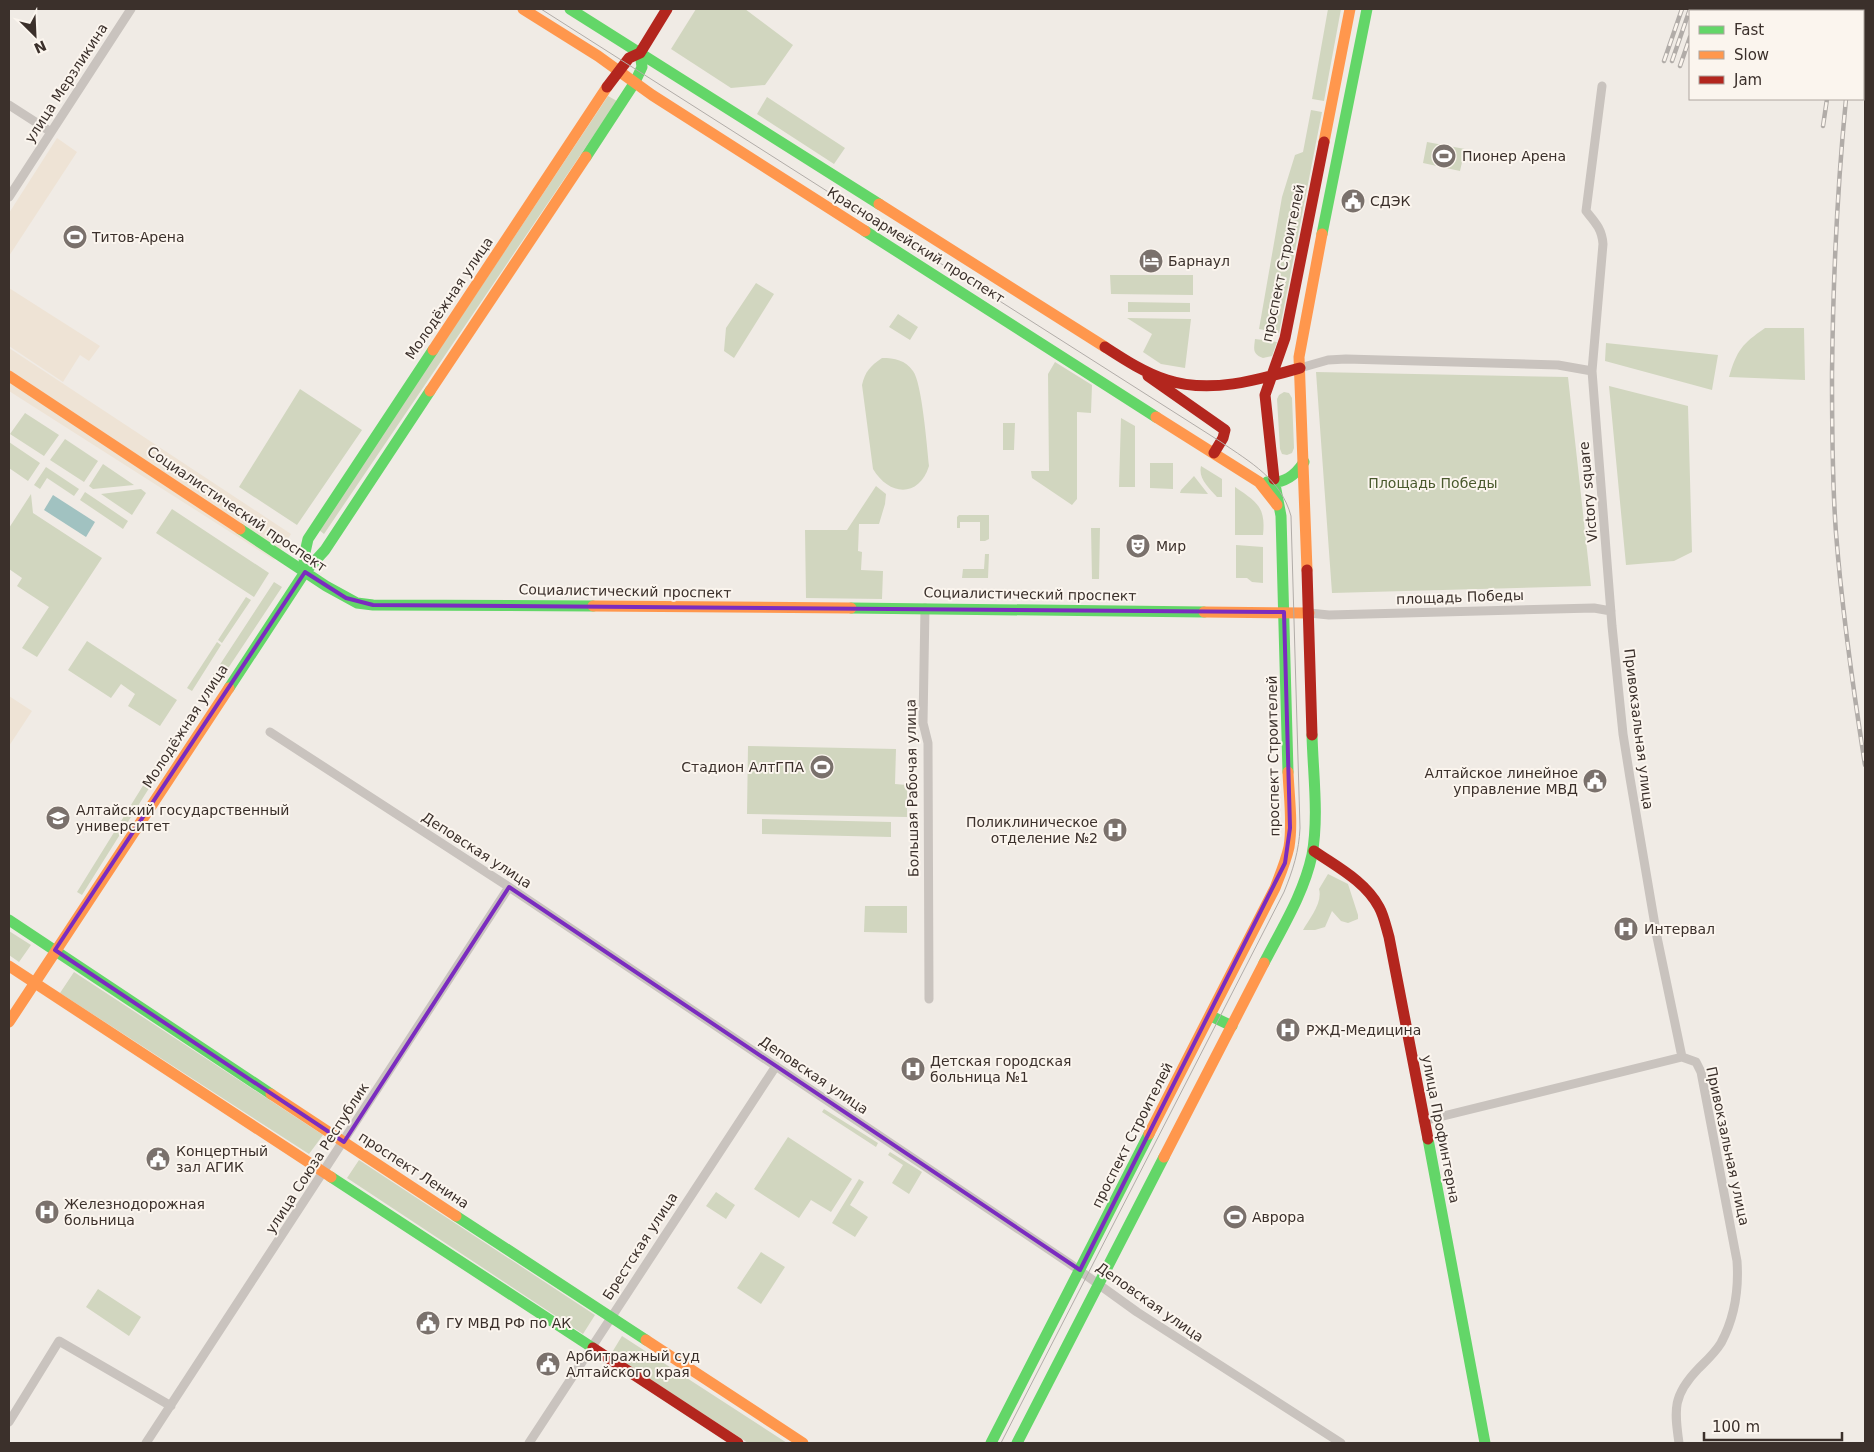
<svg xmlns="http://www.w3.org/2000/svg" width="1874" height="1452" font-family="'DejaVu Sans',sans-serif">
  <rect width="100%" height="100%" fill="#f0ebe5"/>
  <!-- green -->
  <path fill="#d1d6bf" d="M696,9H745L793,45L765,85L731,88L671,49Z
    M1328,9H1341L1324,101L1312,99Z
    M608,96L617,101L324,534L319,530Z
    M767,97L845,148L834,164L757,114Z
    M1311,110L1322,112L1279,333L1259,329L1282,197L1295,155L1303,152Z
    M1427,142L1465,149L1460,171L1423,163Z
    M1110,275H1193V295L1111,294Z
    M756,283L774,294L734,358L724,351L726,328Z
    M1128,302L1190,303V312H1128Z
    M898,314L918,327L910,340L889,327Z
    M1127,318L1191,319L1185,368L1161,364L1143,352L1152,334Z
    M1765,328H1804L1805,380L1729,377C1737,350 1742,344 1765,328Z
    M1255,339L1277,342L1272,356L1263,358C1252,354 1254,349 1255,339Z
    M1606,343L1718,355L1712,390L1605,361Z
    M882,358C895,358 905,360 913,371C922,383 927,447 929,466C919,498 889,496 873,469L862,385C865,372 870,366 882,358Z
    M1055,362L1092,385L1091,413L1077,412V499L1072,505L1032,478L1031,471H1049L1048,374Z
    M1316,372L1568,377L1591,586L1332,593Z
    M1609,386L1688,406L1692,552L1674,561L1626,565Z
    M300,389L362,430L297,525L239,487Z
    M1284,392L1289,393L1292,398L1294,448L1292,453L1287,455L1282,454L1280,449L1277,399L1279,395Z
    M25,413L59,435L44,456L10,434Z
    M1121,418L1135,426V487H1119Z
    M1003,423H1015L1014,450H1003Z
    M65,439L98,461L84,482L50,460Z
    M9,442L40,463L28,481L9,468Z
    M1150,463H1173V489L1150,488Z
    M103,464L134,485L93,489L89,486Z
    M1201,466L1222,479V497H1217C1209,488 1198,479 1201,466Z
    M46,467L79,489L74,496L47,478L40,489L34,485Z
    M1194,476L1208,494L1180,493L1181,490Z
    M876,486L886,494L885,504L879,524H859L858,551L862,552L861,570L883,571L882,599L806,598L805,530H847Z
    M1235,487C1257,502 1266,507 1263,535H1235Z
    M141,489L146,493L132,515L101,494Z
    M85,492L128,521L123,529L80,500Z
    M31,494L33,513L102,558L37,657L22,648L49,607L17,586L22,578L9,569V528Z
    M172,509L269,573L254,597L156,533Z
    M959,515H989V539L985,541H980V522H960V528H957V517Z
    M1091,528H1100L1099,579H1092Z
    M1236,545L1263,547V583L1252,582L1247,578H1236Z
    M985,554H989L988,578H962L963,569H984Z
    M274,582L282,587L207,700L200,695Z
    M246,597L251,600L222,643L218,640Z
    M87,641L177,700L160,726L128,706L135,694L121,684L111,698L68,670Z
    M217,642L221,645L192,691L187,688Z
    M748,746L896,749L895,784L907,785V817L747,814Z
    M162,755L168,758L82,895L77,892Z
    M762,819L891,822V837L762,834Z
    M1328,874L1348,884L1358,915V919L1348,923L1341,921L1332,911L1325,927L1315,930H1303C1309,919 1323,903 1319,889Z
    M865,906H907V933L864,932Z
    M9,931L31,945L19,962L9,955Z
    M74,972L323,1135L309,1154L60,993Z
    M824,1109L878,1143L876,1147L822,1112Z
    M788,1137L852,1179L831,1212L811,1200L799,1218L754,1189Z
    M890,1152L922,1172L909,1194L892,1183L903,1165L888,1155Z
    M359,1160L595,1315L583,1334L347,1178Z
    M859,1179L864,1182L850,1205L868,1217L855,1237L832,1223Z
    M716,1192L735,1205L726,1219L706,1206Z
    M761,1252L785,1267L761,1304L737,1288Z
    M98,1289L141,1317L129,1336L86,1307Z
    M622,1336L787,1443H748L611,1354Z"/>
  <!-- plaza -->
  <path fill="#eee3d5" d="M57,138L77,152L9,256V213Z
    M9,288L100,346L89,361L80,355L63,382L9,346Z
    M9,348L291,534L274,560L9,391Z
    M9,696L32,711L9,746Z"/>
  <!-- water -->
  <path fill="#a1c2c1" d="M53,495L95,522L86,537L44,510Z"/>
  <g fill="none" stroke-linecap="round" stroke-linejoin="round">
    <!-- street -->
    <path stroke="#c9c3be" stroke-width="9" d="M1602,86L1586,211C1595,222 1602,229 1603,244L1592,371L1612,626L1623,734L1630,778L1657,937L1682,1057
      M9,105L51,132
      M9,197L131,9
      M1300,368L1328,360L1346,359L1558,365L1592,371
      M925,608L923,723L928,743L929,999
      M1309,613L1329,615L1594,608L1611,611
      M270,732L509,887L1069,1263L1137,1312L1341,1443
      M1423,1121L1682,1057
      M9,1422L59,1341L171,1406
      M146,1443L509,887
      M529,1443L776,1066
      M1679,1443C1674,1409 1673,1395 1698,1369C1706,1361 1715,1353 1721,1343C1735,1317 1739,1290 1737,1261L1701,1072L1696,1062L1682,1057"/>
    <!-- fast -->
    <path stroke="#63d668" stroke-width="11" d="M570,9L879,204
      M586,157L635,82L642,67L640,53
      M865,231L1156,417
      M1322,234L1367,9
      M1274,479L1281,516L1288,772
      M1267,482C1284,484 1295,476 1304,462
      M240,529L326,586L357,603L373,605L593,606
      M305,572L304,557L308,539L433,350
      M851,608L1204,612
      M229,688L305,572L325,550L430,391
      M9,920L271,1094
      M1264,963C1282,928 1304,893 1312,855C1319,816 1313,774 1312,735
      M1211,1016L1232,1026
      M1428,1139L1485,1443
      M331,1177L593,1348
      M456,1216L646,1340
      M991,1443L1149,1134
      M1017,1443L1164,1157"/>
    <!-- slow -->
    <path stroke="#ff974d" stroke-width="11" d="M523,9L598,56L652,95L865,231
      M1324,142L1350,9
      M879,204L1105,347
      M433,350L607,87
      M9,376L240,529
      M430,391L586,157
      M1156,417L1259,482L1277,505
      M1307,570L1299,357L1322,234
      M593,606L851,608
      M1204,612L1309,613
      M9,966L331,1177
      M9,1022L229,688
      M271,1094L456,1216
      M1149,1134L1275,888C1280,875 1286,861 1289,847C1293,823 1289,797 1288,772
      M1164,1157L1264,963
      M646,1340L803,1443"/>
    <!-- jam -->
    <path stroke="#b3261e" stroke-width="11" d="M607,87L629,58L640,53L667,9
      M1105,347C1125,360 1145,373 1167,380C1210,394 1258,380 1300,368
      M1148,376L1225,430L1223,438L1214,453
      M1274,479L1265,395L1285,338L1324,142
      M1307,570L1312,735
      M1314,851C1337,867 1365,881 1379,907C1384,916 1386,927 1389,937L1428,1139
      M593,1348L738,1443"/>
    <!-- tram -->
    <path stroke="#b1aca8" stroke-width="1" d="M541,9L1221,442C1250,462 1281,479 1291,516L1300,828C1299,851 1293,870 1284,892L1001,1443"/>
    <defs>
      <path id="rail" d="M1699,11L1700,9
        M1812,11L1813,9
        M1842,11L1843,9
        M1859,11V9
        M1664,61L1682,9
        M1672,61L1690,9
        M1680,66L1690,37
        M1846,99C1837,190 1833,282 1832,374C1832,427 1832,480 1836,533C1842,611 1853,688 1865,765
        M1823,126L1827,99"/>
    </defs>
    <!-- rail casing -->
    <use href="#rail" stroke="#b1aca8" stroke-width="4.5"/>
    <!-- rail -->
    <use href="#rail" stroke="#fbf5ee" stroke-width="2.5" stroke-dasharray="8" stroke-linecap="butt"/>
  </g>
  <!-- marked area -->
  <path fill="none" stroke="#7b2cbf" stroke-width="4" stroke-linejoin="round" d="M305,572L346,598L373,605L1284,612L1290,828L1285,863L1080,1270L509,887L344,1142L55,950Z"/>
  <!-- icons -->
  <defs>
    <symbol id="stadium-disc" viewBox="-11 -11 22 22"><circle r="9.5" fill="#7a716c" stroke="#fbf5ee"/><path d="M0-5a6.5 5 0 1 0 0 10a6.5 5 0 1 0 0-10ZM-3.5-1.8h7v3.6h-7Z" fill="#fff"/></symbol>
    <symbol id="civic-disc" viewBox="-11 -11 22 22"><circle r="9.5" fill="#7a716c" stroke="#fbf5ee"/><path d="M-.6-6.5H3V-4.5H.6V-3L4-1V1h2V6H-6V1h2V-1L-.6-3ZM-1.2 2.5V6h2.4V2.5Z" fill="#fff"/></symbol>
    <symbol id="hotel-disc" viewBox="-11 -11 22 22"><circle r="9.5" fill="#7a716c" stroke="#fbf5ee"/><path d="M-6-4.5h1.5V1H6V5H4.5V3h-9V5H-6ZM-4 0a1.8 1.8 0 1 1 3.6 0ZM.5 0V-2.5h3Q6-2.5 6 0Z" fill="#fff"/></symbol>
    <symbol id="theatre-disc" viewBox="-11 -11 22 22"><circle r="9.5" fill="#7a716c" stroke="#fbf5ee"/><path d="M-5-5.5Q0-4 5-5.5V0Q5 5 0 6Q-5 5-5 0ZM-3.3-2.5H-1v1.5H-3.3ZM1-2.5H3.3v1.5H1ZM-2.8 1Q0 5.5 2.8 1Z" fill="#fff"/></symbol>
    <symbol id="university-disc" viewBox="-11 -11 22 22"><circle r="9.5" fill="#7a716c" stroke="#fbf5ee"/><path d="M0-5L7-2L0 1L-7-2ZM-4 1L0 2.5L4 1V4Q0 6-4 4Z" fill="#fff"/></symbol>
    <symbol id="hospital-disc" viewBox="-11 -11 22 22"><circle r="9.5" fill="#7a716c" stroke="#fbf5ee"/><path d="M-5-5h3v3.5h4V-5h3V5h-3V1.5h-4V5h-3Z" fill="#fff"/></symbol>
  </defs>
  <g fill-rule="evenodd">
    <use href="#stadium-disc" x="1430" y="142" width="28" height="28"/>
    <use href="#civic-disc" x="1339" y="187" width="28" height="28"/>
    <use href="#stadium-disc" x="61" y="223" width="28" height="28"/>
    <use href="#hotel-disc" x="1137" y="247" width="28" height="28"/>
    <use href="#theatre-disc" x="1124" y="532" width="28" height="28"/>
    <use href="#stadium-disc" x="808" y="753" width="28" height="28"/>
    <use href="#civic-disc" x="1581" y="767" width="28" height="28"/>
    <use href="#university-disc" x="44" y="804" width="28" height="28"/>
    <use href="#hospital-disc" x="1101" y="816" width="28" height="28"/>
    <use href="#hospital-disc" x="1612" y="915" width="28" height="28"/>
    <use href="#hospital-disc" x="1274" y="1016" width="28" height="28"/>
    <use href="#hospital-disc" x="899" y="1055" width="28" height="28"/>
    <use href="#civic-disc" x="144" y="1145" width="28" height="28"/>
    <use href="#hospital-disc" x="33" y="1198" width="28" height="28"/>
    <use href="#stadium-disc" x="1221" y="1203" width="28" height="28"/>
    <use href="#civic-disc" x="414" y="1309" width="28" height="28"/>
    <use href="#civic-disc" x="534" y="1350" width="28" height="28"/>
  </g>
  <g text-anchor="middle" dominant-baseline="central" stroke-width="4" stroke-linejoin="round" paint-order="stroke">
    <!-- street labels -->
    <g font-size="14" fill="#3b302b" stroke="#fbf5ee">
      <text transform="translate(66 83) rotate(-57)">улица Мерзликина</text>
      <text transform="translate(916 245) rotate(32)">Красноармейский проспект</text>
      <text transform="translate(1283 263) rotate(-78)">проспект Строителей</text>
      <text transform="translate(449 298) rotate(-56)">Молодёжная улица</text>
      <text transform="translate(1588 492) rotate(-95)">Victory square</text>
      <text transform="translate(237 509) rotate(34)">Социалистический проспект</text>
      <text transform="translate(625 591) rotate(1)">Социалистический проспект</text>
      <text transform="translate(1030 594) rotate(1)">Социалистический проспект</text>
      <text transform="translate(1460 597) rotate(-2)">площадь Победы</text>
      <text transform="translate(185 726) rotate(-57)">Молодёжная улица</text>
      <text transform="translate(1639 729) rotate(83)">Привокзальная улица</text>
      <text transform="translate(1273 756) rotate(-91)">проспект Строителей</text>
      <text transform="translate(912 788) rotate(-91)">Большая Рабочая улица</text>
      <text transform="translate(477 850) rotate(33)">Деповская улица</text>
      <text transform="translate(814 1075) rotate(34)">Деповская улица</text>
      <text transform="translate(1441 1129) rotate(79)">улица Профинтерна</text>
      <text transform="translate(1132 1135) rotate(-63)">проспект Строителей</text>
      <text transform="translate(1728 1146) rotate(78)">Привокзальная улица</text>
      <text transform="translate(317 1158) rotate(-57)">улица Союза Республик</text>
      <text transform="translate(414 1170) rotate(33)">проспект Ленина</text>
      <text transform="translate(640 1246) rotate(-57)">Брестская улица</text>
      <text transform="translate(1150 1302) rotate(35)">Деповская улица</text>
    </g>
    <!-- poi labels -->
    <g font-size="14" fill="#3b302b" stroke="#fbf5ee" text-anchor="start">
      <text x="1462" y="156">Пионер Арена</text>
      <text x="1370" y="201">СДЭК</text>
      <text x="92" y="237">Титов-Арена</text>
      <text x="1168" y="261">Барнаул</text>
      <text x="1156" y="546">Мир</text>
      <text x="804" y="767" text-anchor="end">Стадион АлтГПА</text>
      <text x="1578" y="773" text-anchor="end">Алтайское линейное<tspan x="1578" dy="16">управление МВД</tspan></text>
      <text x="76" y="810">Алтайский государственный<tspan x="76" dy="16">университет</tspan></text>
      <text x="1098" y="822" text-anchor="end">Поликлиническое<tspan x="1098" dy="16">отделение №2</tspan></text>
      <text x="1644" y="929">Интервал</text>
      <text x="1306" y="1030">РЖД-Медицина</text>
      <text x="930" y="1061">Детская городская<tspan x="930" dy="16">больница №1</tspan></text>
      <text x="176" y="1151">Концертный<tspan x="176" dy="16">зал АГИК</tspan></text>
      <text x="64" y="1204">Железнодорожная<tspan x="64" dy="16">больница</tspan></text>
      <text x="1252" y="1217">Аврора</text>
      <text x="446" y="1323">ГУ МВД РФ по АК</text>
      <text x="566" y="1356">Арбитражный суд<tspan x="566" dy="16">Алтайского края</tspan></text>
    </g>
    <!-- park labels -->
    <g font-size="14" fill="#4a5a2e" stroke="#fbf5ee">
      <text x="1433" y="483">Площадь Победы</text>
    </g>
  </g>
  <!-- border -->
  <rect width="1874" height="1452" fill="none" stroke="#3b302b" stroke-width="20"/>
  <!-- legend -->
  <rect x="1689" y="10" width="175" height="90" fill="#fbf5ee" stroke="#aea6a0"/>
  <rect x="1699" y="26" width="25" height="8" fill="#63d668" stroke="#aea6a0"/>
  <text x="1734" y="35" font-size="15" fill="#3b302b">Fast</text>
  <rect x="1699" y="51" width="25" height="8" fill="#ff974d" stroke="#aea6a0"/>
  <text x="1734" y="60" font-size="15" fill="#3b302b">Slow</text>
  <rect x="1699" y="76" width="25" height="8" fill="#b3261e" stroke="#aea6a0"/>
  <text x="1734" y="85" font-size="15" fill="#3b302b">Jam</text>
  <!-- north arrow -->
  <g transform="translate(35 35) rotate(156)" stroke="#fbf5ee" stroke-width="4" paint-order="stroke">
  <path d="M0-4L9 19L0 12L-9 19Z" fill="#3b302b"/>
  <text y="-8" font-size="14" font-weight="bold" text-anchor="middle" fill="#3b302b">N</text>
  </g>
  <!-- scale -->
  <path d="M1704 1432v8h138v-8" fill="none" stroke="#3b302b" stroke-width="2.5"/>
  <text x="1712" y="1432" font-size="15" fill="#3b302b" stroke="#fbf5ee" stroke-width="4" paint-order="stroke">100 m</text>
</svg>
